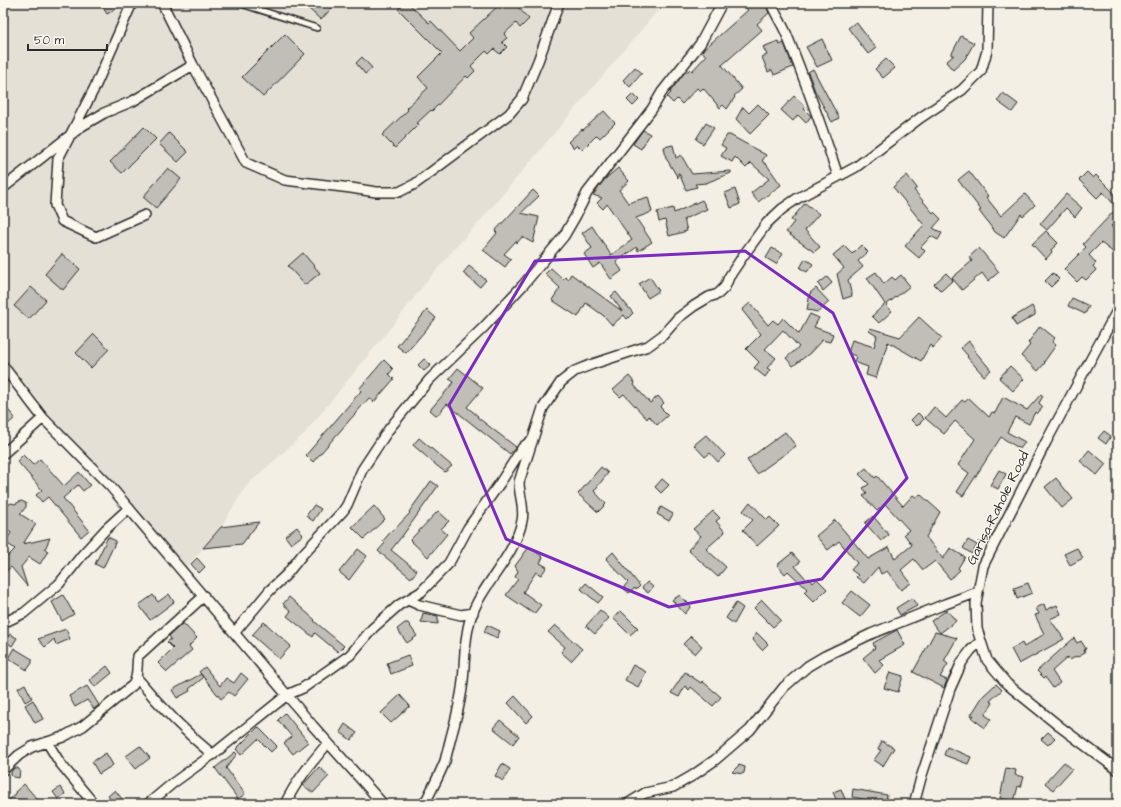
<svg xmlns="http://www.w3.org/2000/svg" width="1121" height="807" font-family="'Architects Daughter',sans-serif">
  <rect width="100%" height="100%" fill="#f3efe4"/>
  <filter id="ink" filterUnits="userSpaceOnUse"><feTurbulence type="fractalNoise" baseFrequency=".025" numOctaves="2"/><feDisplacementMap in="SourceGraphic" scale="8" xChannelSelector="R" yChannelSelector="G"/><feConvolveMatrix kernelMatrix="1 2 1 2 8 2 1 2 1" color-interpolation-filters="sRGB"/></filter>
  <g filter="url(#ink)">
    <!-- built -->
    <path fill="#e4e0d6" d="M3,3H664L481,220L455,248L427,281L396,321L304,434L247,485L221,527L182,573L3,358Z"/>
    <!-- building -->
    <path fill="#c0beb6" stroke="#2b2b2b" d="M101,3H125L107,14Z
      M312,3H336L321,20L308,8Z
      M405,3H408L429,23L431,21L460,51L473,38L469,33L501,3H514L529,19L520,28L516,23L504,34L507,38L502,42L507,47L500,54L494,49L489,54L486,51L471,66L475,71L468,78L466,76L432,111L431,110L417,123L419,124L395,148L382,135L408,110L406,108L428,88L418,77L442,53L398,9Z
      M750,3H765L769,13L757,24L762,30L721,66L722,65L742,89L734,96L735,97L727,109L723,105L720,108L703,88L700,91L697,88L682,104L677,99L673,103L667,97L671,93L670,92L685,72L686,73L690,69L692,71L706,56L702,51L748,10L745,7Z
      M856,22L876,48L868,54L848,28Z
      M285,34L305,54L263,97L242,77Z
      M961,36L974,43L965,59L953,70L946,62L954,55H951Z
      M822,39L832,60L817,67L806,47Z
      M778,41L780,45L784,43L793,67L774,75L772,70L768,72L762,57L767,55L763,47Z
      M362,57L372,68L365,74L356,63Z
      M886,59L895,68L883,78L875,69Z
      M635,67L642,73L630,87L623,80Z
      M813,69L839,118L832,122L815,91L808,72Z
      M1003,93L1018,104L1012,112L997,101Z
      M633,94L639,100L633,106L627,100Z
      M794,96L806,107L804,109L811,116L806,123L798,115L793,121L781,110Z
      M758,104L769,115L750,134L736,119L743,107L749,113Z
      M604,111L615,123L600,138L597,135L582,150L577,145L574,148L568,142L582,129L583,130Z
      M706,123L714,128L703,144L696,139Z
      M144,127L156,139L122,173L110,162Z
      M643,130L650,134L641,149L633,144Z
      M169,133L188,152L178,162L159,144Z
      M727,135H730L766,155L762,161L767,165L781,185L758,202L751,193L769,179L751,163L746,168L735,157L732,162L721,156L726,148L721,145Z
      M673,145L676,158L681,155L692,174L731,171V173L706,183L695,184L697,187L686,190L679,173H678V178L666,158L664,147Z
      M168,168L181,179L156,208L143,197Z
      M618,168L629,181L619,190L628,203L648,197L652,212L636,218L652,242L638,251L637,247L616,262L622,271L611,279L600,263L593,268L584,254L592,248L582,233L592,226L611,255L632,240L607,204L603,209L597,203L602,198L593,195L604,180Z
      M969,171L988,196L986,197L1001,216L1025,194L1035,205L1023,216L1021,214L1004,238L995,232L979,211L981,210L958,180Z
      M1087,172L1093,178L1096,175L1118,197V219L1111,226L1118,234V256L1101,243L1089,255L1096,263L1093,266L1096,270L1086,280L1082,277L1077,282L1064,269L1086,247L1083,244L1117,208L1103,192L1097,198L1079,180Z
      M907,175L917,188L914,190L933,213L934,212L941,219L933,228L942,233L938,240L931,236L921,247L925,251L919,258L905,246L924,225L893,187Z
      M735,189L740,204L731,208L725,193Z
      M533,190L539,196L521,213L539,217L533,243L522,237L517,243L516,241L504,254L511,259L505,267L483,250L497,233L495,231Z
      M1066,194L1082,208L1075,217L1066,208L1047,230L1040,224Z
      M702,200L707,209L684,219L687,231L669,236L665,220L659,222L657,212L673,208L674,213Z
      M805,203L819,214L805,230L820,247L814,252L786,232L794,222L791,220Z
      M1046,231L1058,243L1051,250L1052,252L1046,259L1032,244Z
      M861,245L868,252L858,261L863,267L848,280L852,296L843,299L837,274L844,268L833,255L844,246L852,254Z
      M772,248L783,254L776,264L766,258Z
      M979,248L999,272L988,281L982,273L962,290L952,278L972,261L969,257Z
      M303,253L320,273L305,285L288,266Z
      M62,254L80,269L63,290L45,274Z
      M805,259L813,264L807,272L800,268Z
      M469,266L486,280L480,287L463,273Z
      M551,268L563,279L565,277L568,279L571,274L622,311L611,296L616,292L633,313L627,319L624,315L612,325L604,316L586,303L578,317L552,300L560,288L545,274Z
      M876,272L884,284L892,277L895,280L901,275L910,286L886,305L892,311L879,323L872,316L885,304L867,278Z
      M946,273L953,280L941,291L934,284Z
      M1053,273L1059,279L1051,287L1045,281Z
      M650,277L659,291L648,298L639,284Z
      M827,277L832,283L823,291L818,284Z
      M31,287L46,300L29,319L14,306Z
      M816,288L829,302L818,312L807,310L810,293Z
      M1072,298L1089,306L1085,314L1068,306Z
      M750,303L768,325L773,320L778,324L783,318L799,334L810,314L819,318L814,327L833,334L830,342L822,340L810,353L793,366L786,358L799,347L783,330L765,349L776,358L767,368L770,370L765,377L754,368L759,362L746,349L761,334L742,310Z
      M1032,306L1035,312V315L1016,326L1012,318Z
      M427,310L436,318L406,353L397,346Z
      M919,317L942,338L933,348L930,345L921,361L888,342L876,378L866,375L868,367L854,362L856,356L848,353L852,340L874,347L877,336L869,331L870,328L900,337Z
      M1040,326L1055,338L1052,342L1056,345L1044,362L1045,363L1038,371L1021,356L1030,345L1028,343Z
      M94,334L109,349L91,368L76,353Z
      M969,341L975,349L974,350L991,370L984,376L967,357L968,356L961,348Z
      M424,359L431,365L424,371L418,365Z
      M384,360L393,369L389,374L394,379L374,402L369,398L313,462L306,455L361,391L359,389Z
      M1010,366L1024,379L1013,391L999,378Z
      M458,368L483,388L467,407L478,416L477,417L516,447L510,454L447,404L437,416L430,410L454,382L449,379Z
      M629,376L635,383L634,385L650,403L658,396L664,403L660,407L668,415L657,425L649,416L647,419L624,394L620,397L613,390Z
      M1041,394L1043,396L1039,403L1043,407L1037,414L1035,412L1029,424L1015,417L1007,432L1025,442L1020,449L1001,437L963,496L957,492L969,473L958,465L975,439L955,421L944,434L925,418L934,407L946,418L962,400L965,402L969,398L989,417L992,412L995,413L1003,397L1027,410Z
      M3,404L15,418L8,424L3,418Z
      M918,413L924,419L917,426L911,420Z
      M1104,431L1111,436L1106,444L1098,438Z
      M785,432L796,446L757,474L747,460Z
      M706,435L725,455L718,462L710,453L705,457L694,445Z
      M419,438L452,466L445,472L436,465L413,445Z
      M1089,450L1106,464L1097,475L1080,461Z
      M23,455L33,465L40,459L64,486L79,472L90,485L83,491L78,485L63,498L89,530L81,537L48,497L42,502L36,495L42,490L17,461Z
      M601,467L608,473L594,491L606,504L598,512L578,494Z
      M866,468L875,478L877,476L903,506L913,495L917,498L920,494L940,512L926,537L943,559L950,548L965,557L958,568L960,570L950,579L935,561L923,570L914,559L901,570L911,583L901,590L887,571L881,574L878,567L864,583L856,577L858,575L851,570L857,563L839,541L828,550L816,536L835,520L868,559L889,547L895,559L912,545L904,534L909,530L885,504L877,511L863,496L867,493L863,488L869,484L859,474Z
      M999,470L1006,474L998,489L990,485Z
      M1056,478L1073,499L1062,508L1045,487Z
      M662,479L669,485L661,493L655,487Z
      M431,481L438,486L403,535L391,550L417,571L411,578L378,551L385,543L383,541L393,529L394,530L410,513L409,512Z
      M21,501L26,503V507L20,514L36,524L23,544L50,538L45,549L48,551L40,564L29,557L21,567L27,586L11,567L3,574V561L15,549L5,542L11,533L3,523V508L11,503L15,504Z
      M750,502L767,520L770,517L779,526L757,546L743,530L753,520L743,511Z
      M314,505L321,509L313,521L306,516Z
      M374,506L385,519L364,539L352,527Z
      M661,507L673,514L669,521L657,514Z
      M438,511L449,521L441,529L447,534L428,557L410,540Z
      M713,511L720,518L716,521L725,532L706,549L726,567L718,577L688,550L701,536L693,529Z
      M873,516L889,535L881,541L865,523Z
      M259,522L242,544L203,548L221,527Z
      M297,527L303,535L291,544L285,536Z
      M108,537L116,541L103,568L95,564Z
      M968,540L977,545L972,554L963,548Z
      M529,547L543,557L540,563L547,567L541,575L536,572L523,592L541,605L534,614L506,595L518,579L515,577L518,571L515,566Z
      M1077,548L1083,558L1070,565L1064,554Z
      M358,549L367,556L349,580L339,572Z
      M613,552L640,586L636,590L635,588L629,593L623,588L628,582L606,559Z
      M792,553L800,562L795,566L807,580L809,578L813,583L817,579L827,589L814,602L804,592L807,589L788,571L785,574L777,565Z
      M197,558L205,567L199,573L191,564Z
      M647,582L653,587L648,593L642,588Z
      M586,583L603,597L598,603L581,589Z
      M1028,583L1032,593L1017,599L1014,588Z
      M852,591L870,605L860,617L842,603Z
      M169,594L174,602L150,620L139,605L153,595L158,602Z
      M63,595L74,614L62,621L52,602Z
      M680,595L691,606L685,614L672,600Z
      M289,597L315,620L314,621L344,646L338,652L315,633L313,637L287,616L291,611L283,604Z
      M912,598L917,606L900,615L896,608Z
      M762,600L781,620L773,627L754,608Z
      M736,603L743,608L734,624L726,618Z
      M1044,604L1046,610L1057,605L1061,614L1050,619L1064,639L1019,664L1011,649L1022,643L1024,647L1044,634L1035,615L1039,614L1036,608Z
      M600,610L609,618L595,634L586,626Z
      M947,610L956,621L940,633L931,621Z
      M621,611L638,628L630,635L613,618Z
      M423,613L438,616V624L421,622Z
      M264,622L291,646L279,659L252,635Z
      M183,623L197,638L189,646L192,650L167,672L158,663L173,648L167,642L171,639L169,636Z
      M405,623H408L417,636L407,643L397,629Z
      M487,625L500,631L497,638L484,632Z
      M555,625L582,649L571,661L561,652L565,647L548,632Z
      M66,629L70,639L56,645L54,639L45,647L38,639Z
      M897,630L905,645L879,660L884,665L875,673L863,658L875,648L873,643Z
      M935,632L957,638L944,661L948,664L940,677L947,680L944,688L913,672Z
      M757,633L768,644L762,650L752,639Z
      M10,634L17,638L12,646L5,641Z
      M691,636L702,646L695,654L683,644Z
      M1074,638L1077,643L1081,641L1086,649L1084,650L1085,653L1078,657L1077,656L1070,660L1068,657L1052,671L1060,683L1053,688L1045,677L1044,678L1037,671Z
      M14,648L32,659V663L27,670L8,658Z
      M408,655L412,666L391,674L387,663Z
      M633,665L646,672L638,687L625,680Z
      M107,666L112,673L95,687L90,680Z
      M205,667L220,686L226,678L234,683L241,673L248,679L234,696L229,692L221,699L201,674L203,678L189,689L190,691L177,698L172,690L201,674L199,672Z
      M685,672L701,683L702,681L721,697L713,706L691,687L689,690L685,686L679,697L671,693Z
      M890,672L903,676L898,692L884,688Z
      M25,684L32,698L25,702L18,688Z
      M996,684L1002,690L990,701L993,703L985,715L991,719L985,728L972,718L974,715L972,716L971,715L983,696Z
      M87,686L99,705L94,709L87,700L75,707L69,696Z
      M400,695L410,706L391,723L381,713Z
      M515,696L533,716L526,723L508,703Z
      M33,700L43,719L35,723L25,705Z
      M285,713L308,742L293,754L284,743L292,737L278,720Z
      M500,720L519,736L513,744L493,728Z
      M345,724L357,733L351,740L340,732Z
      M258,727L277,746L271,752L258,739L241,755L236,749Z
      M1048,732L1055,738L1048,745L1041,739Z
      M882,741L894,748L883,766L874,760L881,750L878,749Z
      M140,746L150,758L136,769L126,756Z
      M947,747L971,757L968,764L944,755Z
      M235,752L237,754L226,768L245,794L238,799L215,768Z
      M106,753L113,765L99,774L92,762Z
      M1064,762L1072,769L1053,790L1045,783Z
      M502,764L510,769L503,781L495,776Z
      M739,765L745,767L744,773L742,774L732,772Z
      M319,767L329,776L313,793L303,785Z
      M14,768H18L20,771L19,778L13,777L11,775V772Z
      M1006,768L1016,770L1015,775L1024,777L1021,787L1018,786L1014,802L1000,798Z
      M24,784L38,800L32,804H4L16,794L15,792Z
      M60,787L65,794L58,799L53,792Z
      M841,789L847,804H838L833,792Z
      M853,789L887,795L885,803L852,797Z
      M115,790L126,804H115L108,796Z"/>
    <g fill="none" stroke-linecap="round" stroke-linejoin="round">
      <defs>
        <path id="lane" d="M238,3L317,28"/>
        <path id="street" d="M132,3L95,87L58,159L55,205L62,221L96,237L145,215
          M162,3L193,65L246,163L285,180L351,188L376,192H399L415,184L509,114L522,99L538,61L559,3
          M771,3C775,14 782,23 786,33C805,80 822,128 838,176
          M3,188L82,126L104,113L133,101L193,65
          M1118,309L1046,442L983,566L976,603L977,629L987,660L1007,684L1059,726L1118,770
          M3,366L43,418L110,486L313,726L383,804
          M3,454L43,418
          M408,600L419,605L461,615L473,613
          M3,623L24,613L59,584L83,554L106,529L129,508
          M235,632L270,590L286,575L302,555L343,511L347,505L362,470L389,429L429,380L484,327L524,284L564,236L575,217L587,193L652,109L662,92L700,44L722,3
          M137,678C160,706 185,732 213,755
          M47,742L60,763L94,804
          M3,770L19,755L32,747L63,737L83,726L133,685C139,675 136,667 138,656L204,596
          M148,804L173,783L216,752L287,695L303,688L350,655L373,628L399,605L421,592L449,563L468,528L500,483L523,447L532,440
          M285,804C296,781 312,762 328,743
          M423,804L427,799C433,787 440,774 445,761C447,753 449,745 451,737C456,719 461,700 463,681C465,660 464,640 470,620C481,584 514,559 522,521C525,508 519,495 519,482L543,408L561,382L575,371L593,364L648,346L663,335L678,318L694,306L709,297L718,294L725,287L729,277L743,256L767,223L782,209L798,198L856,167L920,118L962,90L981,71L987,51L988,3
          M627,804L645,793L673,787L692,776L715,760L750,730L784,687L808,666L825,656L871,634L945,604L978,592
          M914,804L921,778L950,689L962,662L971,650L981,641"/>
      </defs>
      <!-- lane casing -->
      <use href="#lane" stroke="#2b2b2b" stroke-width="8"/>
      <!-- street casing -->
      <use href="#street" stroke="#2b2b2b" stroke-width="12"/>
      <!-- lane -->
      <use href="#lane" stroke="#fbf7ec" stroke-width="4.5"/>
      <!-- street -->
      <use href="#street" stroke="#fbf7ec" stroke-width="9"/>
    </g>
  </g>
  <!-- marked area -->
  <path fill="none" stroke="#7b2cbf" stroke-width="3" stroke-linejoin="round" d="M745,251L833,313L907,478L822,579L669,607L506,539L449,405L535,261Z"/>
  <g text-anchor="middle" dominant-baseline="central" stroke-width="3" stroke-linejoin="round" paint-order="stroke">
    <!-- street labels -->
    <g font-size="14" fill="#2b2b2b" stroke="#fbf7ec">
      <text transform="translate(998 508) rotate(-64)">Garisa-Rahole Road</text>
    </g>
  </g>
  <!-- margin -->
  <rect width="1121" height="807" fill="none" stroke="#fbf7ec" stroke-width="16"/>
  <rect x="8" y="8" width="1105" height="791" fill="none" stroke="#2b2b2b" stroke-width="1.5" filter="url(#ink)"/>
  <!-- scale -->
  <path d="M28 44v6h79v-6" fill="none" stroke="#2b2b2b" stroke-width="2"/>
  <text x="34" y="44" font-size="12" fill="#2b2b2b" stroke="#fbf7ec" stroke-width="3" paint-order="stroke">50 m</text>
</svg>
